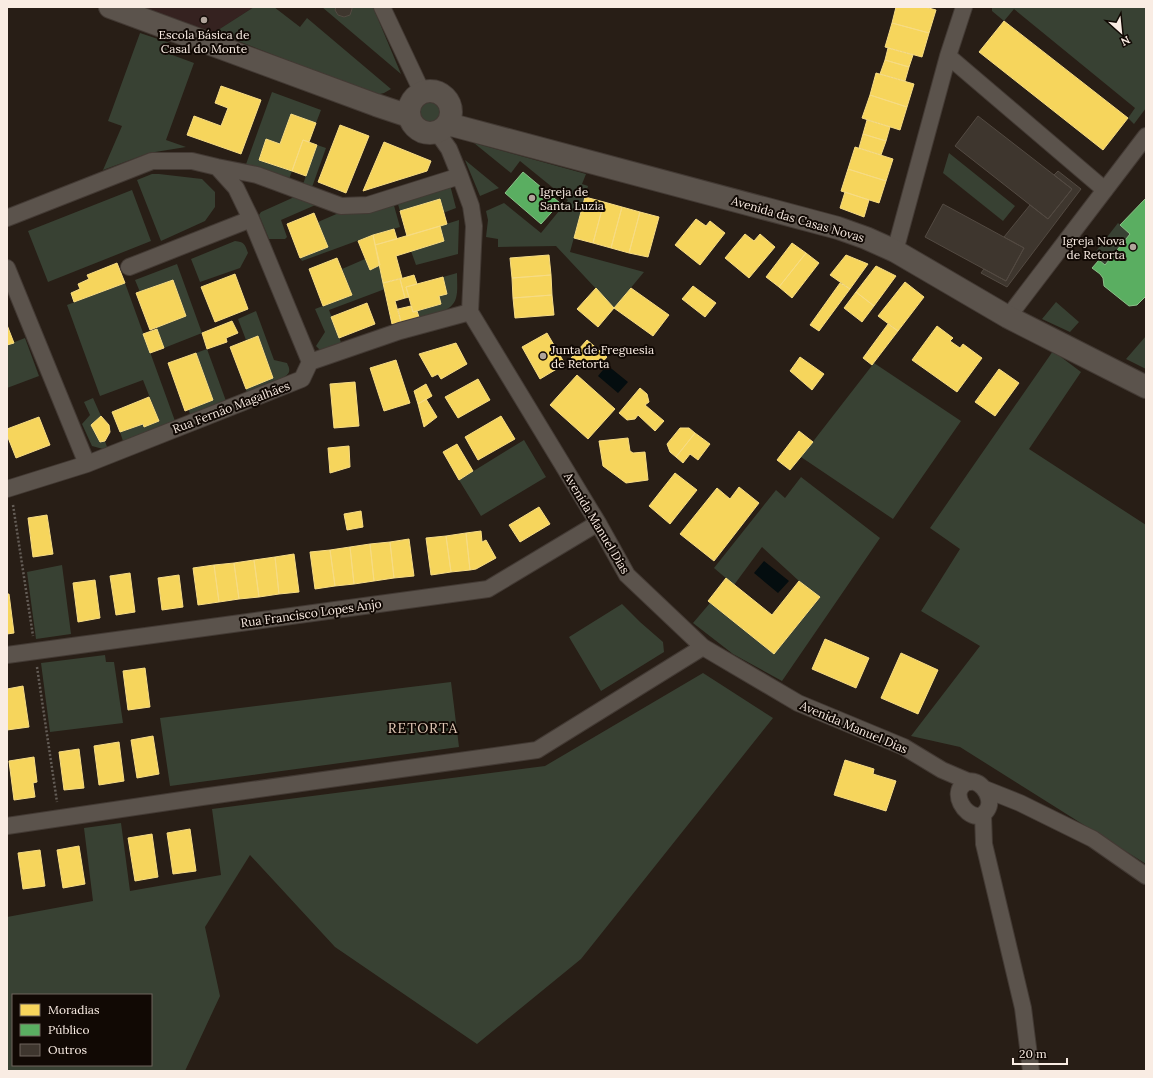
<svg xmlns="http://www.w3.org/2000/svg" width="1153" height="1078" font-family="Lora,serif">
  <rect width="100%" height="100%" fill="#281e16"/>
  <!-- education -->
  <path fill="#352220" d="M132,7H254L215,32Z"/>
  <!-- green -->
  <path fill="#384133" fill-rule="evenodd" d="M254,7H274L300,27L307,18L391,89L384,93L376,95L215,32Z
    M322,7H373L401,74Z
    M992,7H1146V108L1134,124L1128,118L1135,108L1014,9L1004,21L992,11Z
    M140,33L170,43L167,53L194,63L166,140L186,147L149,153L103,170L122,126L108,121Z
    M272,92L321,110L316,123L291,114L280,144L266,139L259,160L292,171L288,182L245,167Z
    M420 112a11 11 0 1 1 22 0a11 11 0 1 1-22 0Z
    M474,143L586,174L582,184L588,186L570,252L644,272L614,308L556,246L498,247V239L486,237L488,220L486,211L504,203L541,233L568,200L520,161L511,173Z
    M317,145L326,148L311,190L302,187Z
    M949,153L1015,206L1003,221L943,173Z
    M465,160L499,188L480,196Z
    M152,174H159L202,179L215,192V207L205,221L161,241L137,180Z
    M450,185L456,208L443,213L400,211L397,201Z
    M132,190L151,241L48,282L28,231Z
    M301,194L320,203L281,220L287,237L285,239H269L259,215L261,212Z
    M393,202L400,227L373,235L302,261L300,258L328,247L318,222L341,212Z
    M459,220L458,254L416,265L411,251L444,241L440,226Z
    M1118,223L1130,234L1105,265L1093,255Z
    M235,241C244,242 245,244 248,253L240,268L200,282L191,259Z
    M365,259L370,269L380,265L385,289L329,310L342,345L320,350L316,346L325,332L315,309L352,295L342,269Z
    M177,264L202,333L164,348L156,327L186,316L173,280L140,292L135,280Z
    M457,273C457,281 458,291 456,298C452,313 431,314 419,317L417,311L441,304L439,296L447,293L443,277Z
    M125,283L175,421L123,441L120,432L143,424L144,427L159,421L143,380L100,396L67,305Z
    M1056,302L1079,322L1070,332L1042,319Z
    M256,311L274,360L287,363C288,366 290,368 289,372C286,380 256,389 247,393L246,389L273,378L258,336L246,340L238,319Z
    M1146,336V369L1126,359Z
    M25,338L39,376L7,388V345Z
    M207,349L226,401L190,415L189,410L213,400L196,353Z
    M1053,351L1081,372L1029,449L1146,525V864L960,747L911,736L980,646L921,611L960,549L930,528Z
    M874,363L961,421L893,519L801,457Z
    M93,398L101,416L92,425L100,442L105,441L107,447L103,449L92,446L82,424L90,415L84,402Z
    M524,440L546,477L481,516L459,480Z
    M801,477L880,538L782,681L733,654L693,623L710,603L774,654L820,598L799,581L762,547L734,585L714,568L776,490L785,498Z
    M62,565L71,634L36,639L27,572Z
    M622,604L640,622L663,642L664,652L601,691L569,637Z
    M105,655L106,662H114L123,723L50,732L41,663Z
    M703,673L773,718L581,959L477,1044L335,947L250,855L205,927L220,996L185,1071H7V917L93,901L84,828L121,823L130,891L221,875L212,809L545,766ZM13,995H151V1065H13Z
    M451,682L459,747L170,786L160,718Z"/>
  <!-- water -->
  <path fill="#040d0f" d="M607,365L628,382L618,393L598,376Z
    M764,561L789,581L778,593L754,573Z"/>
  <!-- homes -->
  <path fill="#f6d55c" stroke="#f7dc84" d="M896,7H925L936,10L929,33L892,23Z
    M1004,21L1128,118L1103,150L979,52Z
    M892,23L929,33L922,57L885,47Z
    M888,48L913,55L909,67L885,60Z
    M885,60L909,67L905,81L880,74Z
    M876,73L914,84L907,107L870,95Z
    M221,86L261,100L241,154L187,135L194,116L221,126L228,108L215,103Z
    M870,95L907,107L900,130L862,118Z
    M291,114L316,123L309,142L303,140L292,171L259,160L266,139L280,144Z
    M867,120L890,127L886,141L863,134Z
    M340,125L369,136L346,193L318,182Z
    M863,134L886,141L881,155L859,148Z
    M303,140L317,145L306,176L292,171Z
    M384,142L431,161L427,171L363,191Z
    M855,147L893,159L886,181L848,169Z
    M848,169L886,181L879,203L841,191Z
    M845,192L869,200L864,217L840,208Z
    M585,197L604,202L593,243L574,238Z
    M440,199L447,224L407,236L400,211Z
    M604,202L622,207L611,248L593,243Z
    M622,207L640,212L629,253L611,248Z
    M640,212L659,217L648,257L629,253Z
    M314,213L328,247L300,258L287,224Z
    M696,219L706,226L710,221L725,233L700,265L675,245Z
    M440,226L444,241L396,256L402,278L383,283L375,245Z
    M394,229L397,239L375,245L373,235Z
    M745,234L754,241L760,234L775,247L749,278L725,258Z
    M373,235L380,265L370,270L358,241Z
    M792,243L806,253L779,287L766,277Z
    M806,253L819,263L792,298L779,287Z
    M549,255L551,275L512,278L510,258Z
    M846,255L868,264L850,289L830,275Z
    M337,258L352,295L323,306L309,269Z
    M117,263L125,283L74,302L71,293L80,289L78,284L89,279L87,275Z
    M876,266L896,276L874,306L856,292Z
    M235,274L248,309L215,322L201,287Z
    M414,275L417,284L406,287L409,297L405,298L400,279Z
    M551,275L552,295L513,298L512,278Z
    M443,277L447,294L439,296L441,304L413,312L406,287Z
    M400,279L405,298L395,301L401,322L392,324L383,283Z
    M173,280L186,316L150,330L136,293Z
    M905,282L924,297L898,331L878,316Z
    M840,283L850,289L819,331L810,325Z
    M693,286L716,303L705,317L682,299Z
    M596,288L614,308L598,327L577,309Z
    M631,288L669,315L653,336L614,308Z
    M856,292L874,306L862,322L844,308Z
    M552,295L554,315L515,318L513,298Z
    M367,303L375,324L339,338L331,317Z
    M411,306L413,312L417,311L419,317L401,322L398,309Z
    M232,321L238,333L226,338L227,342L207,349L202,333Z
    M888,324L898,331L872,365L863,358Z
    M7,325L14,343L7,345Z
    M937,326L953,338L950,341L960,348L963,344L982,358L957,392L912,360Z
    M157,329L164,348L150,353L143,334Z
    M547,333L565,364L540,379L522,347Z
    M258,336L273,378L246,389L230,347Z
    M587,340L607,357L599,366L592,359L583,369L571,358Z
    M456,343L467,364L441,379L438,374L432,377L419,354Z
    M196,353L213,400L185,411L168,363Z
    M800,357L824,374L812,390L790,371Z
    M396,360L410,403L384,411L370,368Z
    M999,369L1019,383L995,416L975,402Z
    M577,375L615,409L588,439L550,405Z
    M478,379L490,400L458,418L445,397Z
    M355,382L359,426L334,428L330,384Z
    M426,384L432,396L418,404L414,391Z
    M640,388L647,394L649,402L645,405L664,421L655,431L638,415L635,419L627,420L619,413Z
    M149,397L159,421L144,427L143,424L120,432L112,412Z
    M426,399L437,417L424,427L418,404Z
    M101,416L109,425L110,432L105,441L100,442L91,425Z
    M501,416L515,439L478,460L465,437Z
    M39,417L50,445L16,458L7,435V429Z
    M680,428H689L695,433L676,457L670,452L667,444Z
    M799,431L813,442L790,470L777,460Z
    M695,433L710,444L698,460L690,454L683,463L676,457Z
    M628,438L630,451L633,453L645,452L648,480L626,483L603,466L599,441Z
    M457,444L473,471L459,480L443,452Z
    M349,446L350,467L330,473L328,448Z
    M675,473L697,490L670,524L649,506Z
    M739,487L759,503L714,561L680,534L717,488L730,499Z
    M539,507L550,524L520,542L509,525Z
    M361,511L363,527L347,530L344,514Z
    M47,515L53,554L33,557L28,518Z
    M481,531L482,542L486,540L496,558L476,569L470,570L466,533Z
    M466,533L470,570L451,572L446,536Z
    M446,536L451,572L431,575L426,538Z
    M409,539L414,576L394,578L390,542Z
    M390,542L394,578L374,581L370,544Z
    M370,544L374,581L354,584L350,547Z
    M350,547L354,584L335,586L330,550Z
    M330,550L335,586L315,589L310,552Z
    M294,554L299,592L279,594L275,557Z
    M275,557L279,594L259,597L254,560Z
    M254,560L259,597L239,599L234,563Z
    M234,563L239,599L219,602L214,565Z
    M214,565L219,602L198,605L193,568Z
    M130,573L135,612L116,615L110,576Z
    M179,575L183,607L162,610L158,578Z
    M726,578L772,615L799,581L820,597L774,654L708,601Z
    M95,580L100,618L78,622L73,583Z
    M7,594H9L14,633L7,634Z
    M825,639L869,658L856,688L812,669Z
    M901,653L938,670L918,714L881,698Z
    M145,668L150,707L128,710L123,671Z
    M23,686L29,727L7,730V689Z
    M153,736L159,774L137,778L131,740Z
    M119,742L124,781L99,785L94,746Z
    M79,749L84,788L64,790L59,752Z
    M34,757L37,782L33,783L35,797L14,800L9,761Z
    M845,760L874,769L873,774L896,781L886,811L834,795Z
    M190,829L196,871L173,874L167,833Z
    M152,834L158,877L135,881L128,838Z
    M79,846L85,884L63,888L57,850Z
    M40,850L45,886L23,889L18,853Z"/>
  <!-- public -->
  <path fill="#5aae61" stroke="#8ac188" d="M523,172L560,203L541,224L505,193Z
    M1146,198V296L1137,305L1129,306L1104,286L1103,278L1100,274L1092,268L1099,260L1105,265L1130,234L1120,225Z"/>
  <!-- building -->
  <path fill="#3e362e" stroke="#534a42" d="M336,7H352V9L350,15L344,17L338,15L335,10Z
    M978,116L1072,189L1048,219L955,146Z
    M1058,171L1081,189L1007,287L981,273L984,269L1006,281L1024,248L1004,237L1030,205L1048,219L1072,189L1054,175Z
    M943,204L1024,248L1006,281L925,237Z"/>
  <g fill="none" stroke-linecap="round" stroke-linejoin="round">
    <defs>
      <path id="street" d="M382,7L422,92
        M948,56L1105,190
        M437,132L449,149L460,176L471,206L474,226L470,312L598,523L627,575L703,647L798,703L904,747L942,770L970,782
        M217,167L236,188L251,219L310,362
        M7,218L152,161H192L217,167L257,175L341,206L368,205L460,176
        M895,251L948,56L964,7
        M129,267L251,219
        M7,268L87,464
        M1008,317L1146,136
        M7,489L87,464L302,379L310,362L400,331L470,312
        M7,655L488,589L598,523
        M985,789L1020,803L1093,839L1146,876
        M983,815C982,815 978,816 977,816C964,815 952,794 963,785C976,772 996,797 987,810C986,812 984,813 983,815L984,844L1023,1008L1031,1071
        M7,826L202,797L537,750L703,647"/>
      <path id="secondary" d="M110,7L376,105L409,116
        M409 112a21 21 0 1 1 42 0a21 21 0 1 1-42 0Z
        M448,124L838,228L866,238L895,251L1008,317L1146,387"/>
    </defs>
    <!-- street casing -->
    <use href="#street" stroke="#433a34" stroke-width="18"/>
    <!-- secondary casing -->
    <use href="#secondary" stroke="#433a34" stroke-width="24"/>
    <!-- path -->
    <path stroke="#645d57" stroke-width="2.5" stroke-dasharray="2 2" stroke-linecap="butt" d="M13,505L33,636
      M37,667L57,802"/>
    <!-- street -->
    <use href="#street" stroke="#5b534c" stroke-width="16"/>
    <!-- secondary -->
    <use href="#secondary" stroke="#5b534c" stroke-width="22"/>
  </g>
  <!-- markers -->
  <g fill="#b0a49b" stroke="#110904" stroke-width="1.5">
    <circle cx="204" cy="20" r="4"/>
    <circle cx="532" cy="198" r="4"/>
    <circle cx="1133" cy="247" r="4"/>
    <circle cx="543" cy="356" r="4"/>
  </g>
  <g text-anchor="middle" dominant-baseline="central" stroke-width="4" stroke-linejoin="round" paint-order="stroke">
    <!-- poi labels -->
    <g font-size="12" fill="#f9ece3" stroke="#110904" text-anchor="start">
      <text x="204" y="34" text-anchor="middle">Escola Básica de<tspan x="204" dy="14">Casal do Monte</tspan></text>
      <text x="540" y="191">Igreja de<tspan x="540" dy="14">Santa Luzia</tspan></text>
      <text x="1125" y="240" text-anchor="end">Igreja Nova<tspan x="1125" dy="14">de Retorta</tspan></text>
      <text x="551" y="349">Junta de Freguesia<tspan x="551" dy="14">de Retorta</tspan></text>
    </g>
    <!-- street labels -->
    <g font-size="12" fill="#f9ece3" stroke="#110904">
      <text transform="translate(798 219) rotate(16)">Avenida das Casas Novas</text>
      <text transform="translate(231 407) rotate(-21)">Rua Fernão Magalhães</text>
      <text transform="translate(597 523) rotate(59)">Avenida Manuel Dias</text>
      <text transform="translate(311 613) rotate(-8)">Rua Francisco Lopes Anjo</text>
      <text transform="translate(854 727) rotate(23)">Avenida Manuel Dias</text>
    </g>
    <!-- quarter labels -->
    <g font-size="14" letter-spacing="1" fill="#e2c9b7" stroke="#110904">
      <text x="423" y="728">RETORTA</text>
    </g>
  </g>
  <!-- border -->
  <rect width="1153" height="1078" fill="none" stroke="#f9ece3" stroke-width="16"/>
  <!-- legend -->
  <rect x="12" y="994" width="140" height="72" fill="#110904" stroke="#6e645d"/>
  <rect x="20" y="1004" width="20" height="12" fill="#f6d55c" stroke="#6e645d"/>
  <text x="48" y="1014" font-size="12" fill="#f9ece3">Moradias</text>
  <rect x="20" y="1024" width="20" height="12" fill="#5aae61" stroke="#6e645d"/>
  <text x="48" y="1034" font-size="12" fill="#f9ece3">Público</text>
  <rect x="20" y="1044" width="20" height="12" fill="#3e362e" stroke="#6e645d"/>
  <text x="48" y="1054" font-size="12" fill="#f9ece3">Outros</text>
  <!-- north arrow -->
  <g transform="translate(1121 32) rotate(153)" stroke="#110904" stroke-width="3" paint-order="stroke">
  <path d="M0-3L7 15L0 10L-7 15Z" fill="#f9ece3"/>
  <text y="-6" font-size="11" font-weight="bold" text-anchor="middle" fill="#f9ece3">N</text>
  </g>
  <!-- scale -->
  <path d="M1013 1058v6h54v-6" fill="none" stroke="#f9ece3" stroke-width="2"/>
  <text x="1019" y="1058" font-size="12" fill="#f9ece3" stroke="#110904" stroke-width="3" paint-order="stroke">20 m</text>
</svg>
